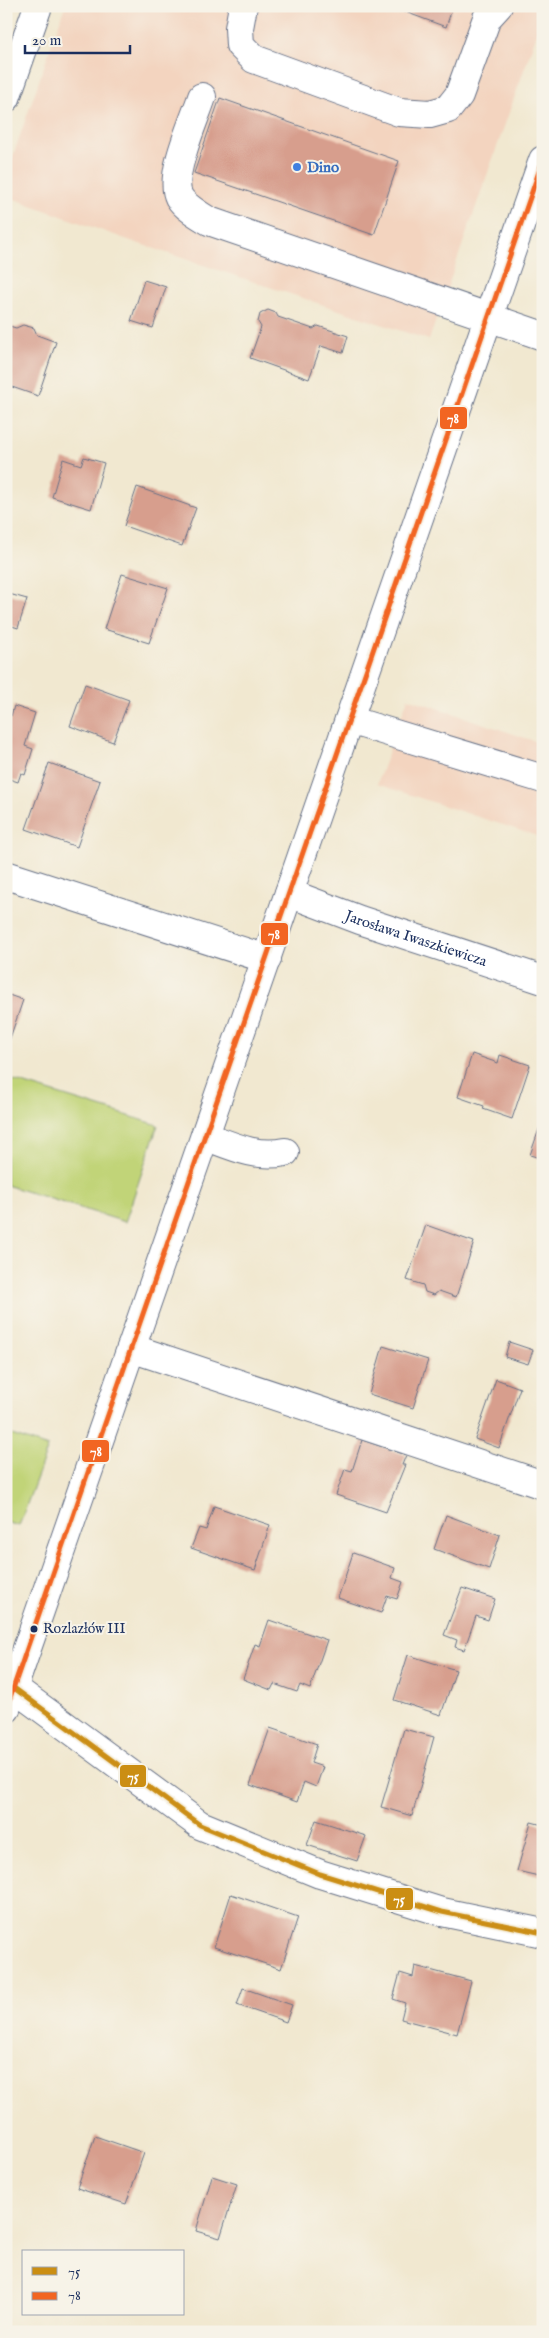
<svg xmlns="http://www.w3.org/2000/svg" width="549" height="2338" font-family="'IM FELL English',serif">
  <rect width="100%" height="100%" fill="#f7f3e8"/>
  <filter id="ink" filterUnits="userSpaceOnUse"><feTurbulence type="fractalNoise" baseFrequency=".02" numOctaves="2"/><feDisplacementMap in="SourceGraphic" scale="10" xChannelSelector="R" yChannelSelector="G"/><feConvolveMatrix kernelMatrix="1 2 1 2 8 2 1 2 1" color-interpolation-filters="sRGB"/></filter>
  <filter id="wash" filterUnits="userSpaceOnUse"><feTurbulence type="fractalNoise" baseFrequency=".0096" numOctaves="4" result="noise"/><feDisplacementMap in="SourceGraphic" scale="20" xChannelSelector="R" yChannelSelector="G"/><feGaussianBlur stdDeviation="1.12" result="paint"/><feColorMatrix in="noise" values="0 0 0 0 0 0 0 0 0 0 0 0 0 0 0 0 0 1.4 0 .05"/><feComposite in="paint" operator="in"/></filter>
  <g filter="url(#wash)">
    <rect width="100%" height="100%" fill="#f1e8d0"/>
    <!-- built -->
    <path fill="#f3d4bf" d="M65,6H543V16L429,340L131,241L6,196V176Z
      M408,698L543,744V838L377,784Z"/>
    <!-- green -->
    <path fill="#c1d478" stroke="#6e826b" d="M6,1078L158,1125L125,1222L6,1185Z
      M6,1433L48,1447L19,1526L6,1522Z"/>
    <g id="blocks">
      <!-- building -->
      <path fill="#d79e8d" d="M389,6H453L446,27Z
        M220,98L399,161L374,235L194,173Z
        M144,280L166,287L153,328L131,321Z
        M268,310L276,313L278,317L313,329L318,326L348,336L343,353L321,346L309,379L250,358L261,327L258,322L260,314Z
        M6,325L16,328L23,325L34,328L37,335L56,342L38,396L6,385Z
        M84,457L104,463L91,509L52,497L63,459L81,465Z
        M137,487L196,508L182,546L124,526Z
        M122,574L168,588L149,643L104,629Z
        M9,594L27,599L18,628L6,624V603Z
        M85,684L129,700L113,742L70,726Z
        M14,706L35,713L25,746L33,749L25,775L21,773L18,782L6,778V715L11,716Z
        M49,763L100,781L77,847L26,829Z
        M6,994L23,1000L7,1047H6Z
        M472,1054L498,1063L500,1055L530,1065L512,1119L483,1109L484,1106L458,1097Z
        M543,1118V1159L530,1155Z
        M426,1225L474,1242L456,1297L439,1291L434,1295L425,1292L423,1285L407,1280Z
        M509,1342L533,1350L528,1364L505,1357Z
        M383,1346L428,1360L413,1408L369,1394Z
        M496,1379L520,1388L499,1448L475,1439Z
        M362,1440L406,1455L402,1465H405L386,1512L336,1495L345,1469L352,1471Z
        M214,1506L270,1525L255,1570L191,1548L199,1528L206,1530Z
        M446,1515L500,1535L489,1569L434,1549Z
        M353,1553L395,1568L392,1578L403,1582L397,1599L387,1596L381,1613L338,1598Z
        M462,1588L495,1599L488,1620L476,1616L464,1650L455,1647L457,1640L444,1635Z
        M269,1620L327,1640L310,1689L300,1685L297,1692L274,1684L271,1690L243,1679L255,1644L260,1646Z
        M408,1655L456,1670L441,1715L394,1700Z
        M270,1728L317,1744L311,1763L323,1767L316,1787L304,1782L297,1802L250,1785Z
        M404,1729L434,1737L412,1816L381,1807Z
        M316,1820L366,1836L357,1861L307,1845Z
        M531,1822L543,1825V1877L517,1871Z
        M231,1894L298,1917L281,1969L214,1947Z
        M415,1966L471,1981L457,2034L401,2019L405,2003L393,1999L400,1973L413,1977Z
        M243,1988L292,2005L286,2022L237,2005Z
        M95,2136L144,2153L126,2204L77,2188Z
        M212,2176L237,2184L220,2238L196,2231Z"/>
    </g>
  </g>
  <g filter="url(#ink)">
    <use href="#blocks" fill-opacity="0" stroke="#667086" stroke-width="1"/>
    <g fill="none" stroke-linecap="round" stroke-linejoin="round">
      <defs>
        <g id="minor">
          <path d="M243,6L239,28L240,45L254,59L399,112L430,114L448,109L459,95L487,18L498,6"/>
          <path d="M202,97C195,119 168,176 179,197C185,207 199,215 209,221L543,336"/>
          <path d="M6,98L38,6"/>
          <path d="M349,720L543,779"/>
          <path d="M6,875L267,959"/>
          <path id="s1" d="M289,893L360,920L543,980"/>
          <path d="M205,1136C232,1146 256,1158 285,1152"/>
          <path d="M131,1348L543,1485"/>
          <path d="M14,1688L200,1825L320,1874L442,1912L543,1933"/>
          <path d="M6,1709L543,160"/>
        </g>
      </defs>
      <!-- minor casing -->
      <use href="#minor" stroke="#667086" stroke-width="30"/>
      <!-- minor -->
      <use href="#minor" stroke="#fff" stroke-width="28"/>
      <defs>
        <path id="bus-1" d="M14,1688L200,1825L320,1874L442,1912L543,1933"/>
        <path id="bus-2" d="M6,1709L543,160"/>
      </defs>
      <!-- bus-1 casing -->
      <use href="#bus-1" stroke="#f7f3e8" stroke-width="9"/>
      <!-- bus-2 casing -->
      <use href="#bus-2" stroke="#f7f3e8" stroke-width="9"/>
      <!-- bus-1 -->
      <use href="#bus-1" stroke="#cb8e13" stroke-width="5"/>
      <!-- bus-2 -->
      <use href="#bus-2" stroke="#f26522" stroke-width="5"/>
    </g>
  </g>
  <!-- markers -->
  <circle fill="#3f7fe0" stroke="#f7f3e8" stroke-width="2" cx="297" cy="167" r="5"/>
  <circle fill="#1b2f5e" stroke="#f7f3e8" stroke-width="2" cx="34" cy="1629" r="4.5"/>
  <g text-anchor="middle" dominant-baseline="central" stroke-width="4" stroke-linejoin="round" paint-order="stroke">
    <!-- bus labels -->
    <g font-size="14" fill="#1b2f5e" stroke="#f7f3e8" text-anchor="start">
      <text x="43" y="1629">Rozlazłów III</text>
    </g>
    <!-- shop labels -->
    <g font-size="15" font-weight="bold" fill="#366cbe" stroke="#f7f3e8" text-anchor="start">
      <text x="307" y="167">Dino</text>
    </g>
    <!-- street labels -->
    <g font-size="15" fill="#1b2f5e" stroke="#f7f3e8">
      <text stroke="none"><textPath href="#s1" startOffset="135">Jarosława Iwaszkiewicza</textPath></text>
    </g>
  </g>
  <g stroke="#f7f3e8" stroke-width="2">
    <rect x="439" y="406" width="29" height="24" rx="5" fill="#f26522"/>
    <rect x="260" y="922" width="29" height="24" rx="5" fill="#f26522"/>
    <rect x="81" y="1439" width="29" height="24" rx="5" fill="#f26522"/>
    <rect x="119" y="1764" width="28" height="24" rx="5" fill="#cb8e13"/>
    <rect x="385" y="1887" width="29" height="24" rx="5" fill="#cb8e13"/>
  </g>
  <g font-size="14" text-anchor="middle" font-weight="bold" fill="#fff">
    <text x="453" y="423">78</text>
    <text x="274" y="939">78</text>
    <text x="96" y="1456">78</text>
    <text x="133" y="1781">75</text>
    <text x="399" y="1904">75</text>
  </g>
  <!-- margin -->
  <rect width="549" height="2338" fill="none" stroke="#f7f3e8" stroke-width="25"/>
  <!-- legend -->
  <rect x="22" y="2250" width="162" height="65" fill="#f7f3e8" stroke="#9fa5b1"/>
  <rect x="32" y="2267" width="25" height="8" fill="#cb8e13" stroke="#9fa5b1"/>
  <text x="68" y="2276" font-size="15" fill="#1b2f5e">75</text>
  <rect x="32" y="2292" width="25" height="8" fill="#f26522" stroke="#9fa5b1"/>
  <text x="68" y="2300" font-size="15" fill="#1b2f5e">78</text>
  <!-- scale -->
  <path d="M25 45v8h105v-8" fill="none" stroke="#1b2f5e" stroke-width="2.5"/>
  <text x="32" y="45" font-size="15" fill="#1b2f5e" stroke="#f7f3e8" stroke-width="4" paint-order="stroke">20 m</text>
</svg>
